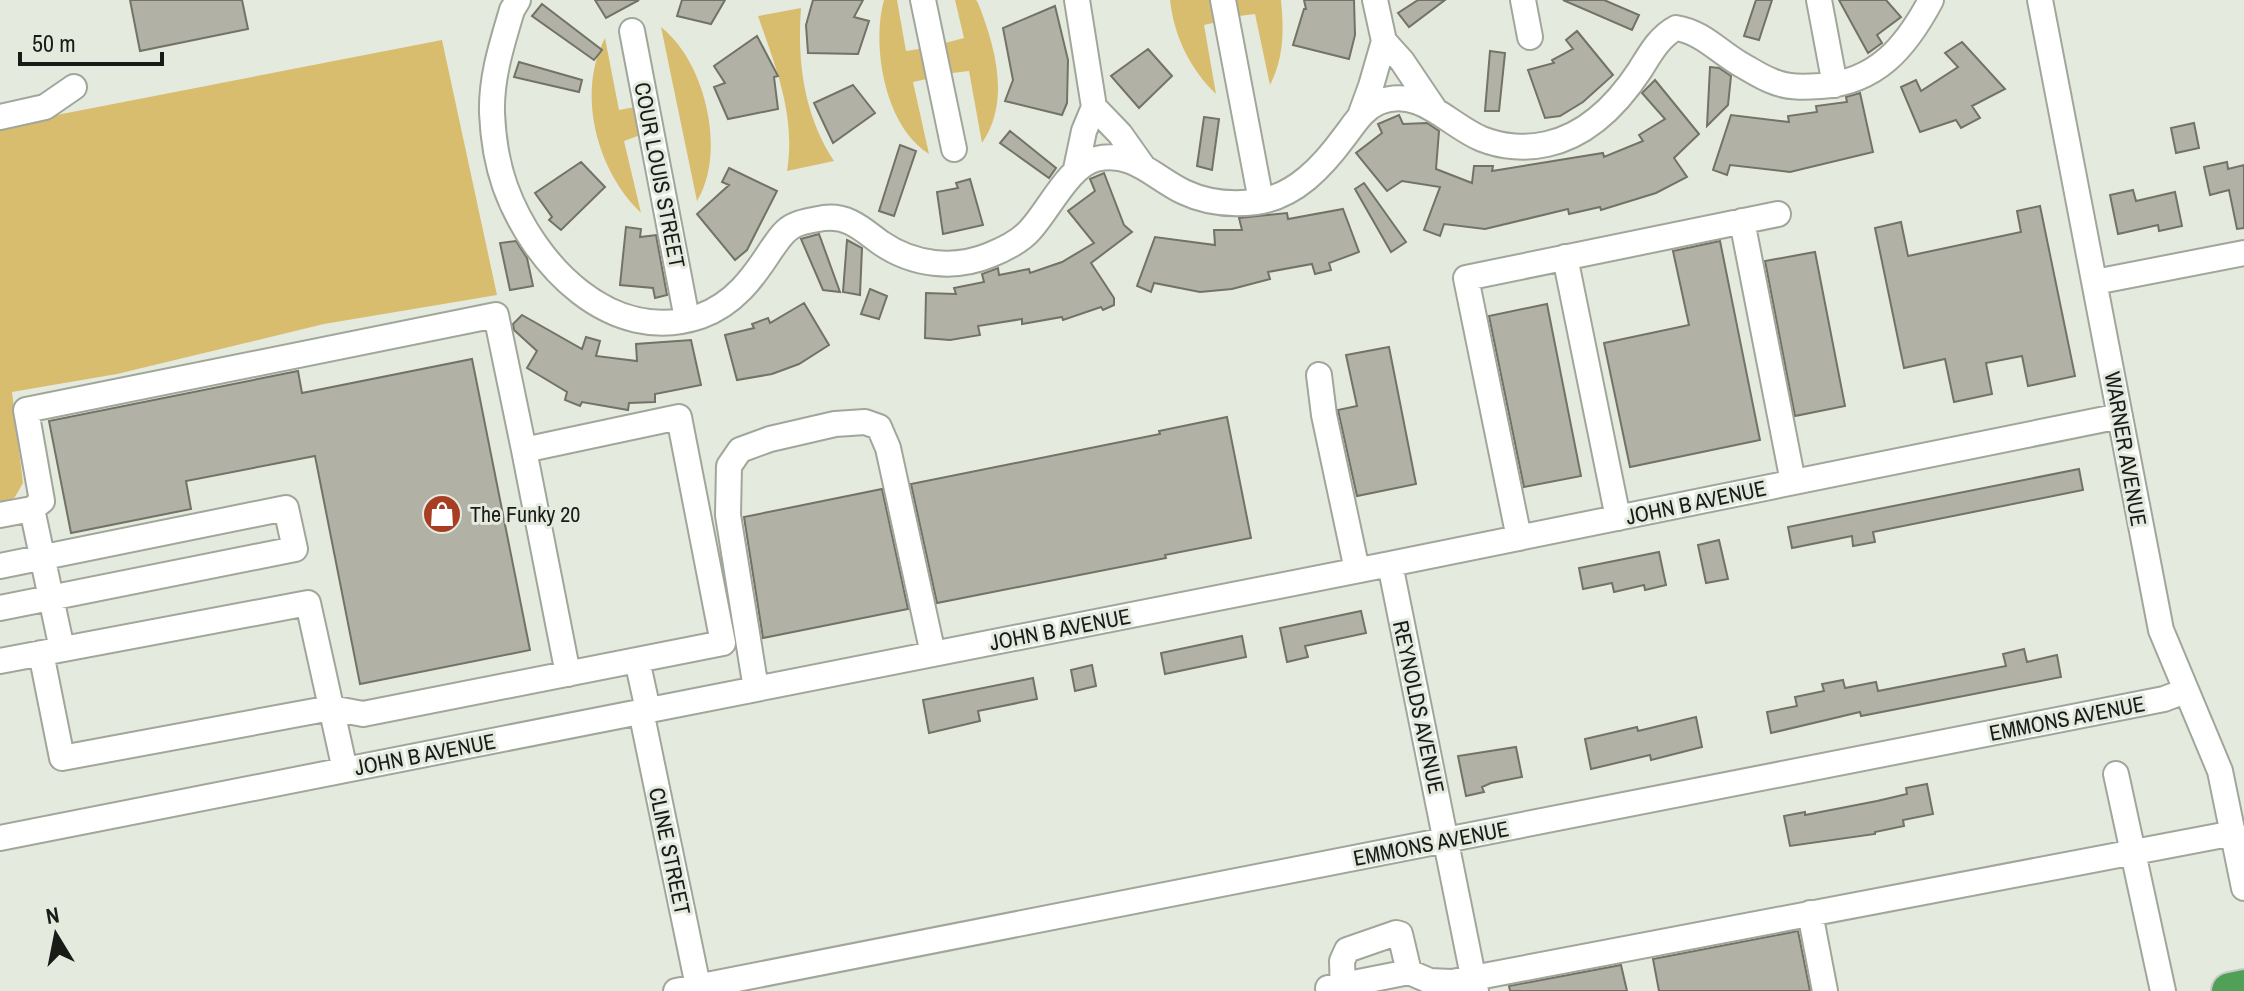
<svg xmlns="http://www.w3.org/2000/svg" width="2244" height="991" font-family="'Archivo Narrow',sans-serif">
  <rect width="100%" height="100%" fill="#e5eadf"/>
  <!-- green -->
  <path fill="#d9bd6f" d="M884,0H897L906,51L925,48L931,78L913,82L929,154C885,127 871,46 884,0Z
    M955,0H976L978,3C995,46 1011,101 982,143L969,71L952,73L945,43L964,38Z
    M1170,0H1216L1221,21L1204,25L1216,94C1190,69 1174,36 1170,0Z
    M1236,0H1281C1284,31 1284,57 1270,85L1255,14L1239,16Z
    M801,8C797,62 804,115 834,161L787,171C796,115 776,68 758,16Z
    M661,27C705,61 727,152 697,201Z
    M605,38L619,110L635,107L643,134L624,141L641,213C597,171 576,94 605,38Z
    M442,40L497,295L324,324L117,374L12,392L23,483L15,497L0,507V126Z"/>
  <!-- building -->
  <path fill="#b1b1a5" stroke="#727267" stroke-width="2" d="M130,0H242L248,29L140,51Z
    M595,0H639L606,18Z
    M682,0H725L711,24L677,16Z
    M813,0H863L854,17L869,21L858,54L808,53L806,25Z
    M1304,0H1354L1355,35L1349,59L1293,45L1304,9H1306Z
    M1418,0H1445L1409,27L1398,13Z
    M1563,0H1604L1639,15L1632,30Z
    M1756,0H1772L1759,40L1744,36Z
    M1839,0H1886L1901,17L1877,35L1882,43L1868,53Z
    M542,4L602,50L594,60L532,16Z
    M1055,6L1068,60L1067,103L1062,115L1005,101L1013,80L1003,28Z
    M1577,31L1613,75L1583,102L1560,116L1545,118L1528,70L1554,63L1552,60L1573,49L1566,40Z
    M757,36L778,76L774,77L778,109L728,119L714,87L725,83L714,66Z
    M1962,42L2005,89L1972,106L1980,118L1961,128L1956,120L1920,132L1901,87L1916,80L1921,91L1958,67L1945,53Z
    M1148,49L1172,76L1139,108L1111,76Z
    M1490,51L1505,53L1499,111H1485Z
    M519,62L582,80L579,92L514,77Z
    M1710,67L1719,68L1731,76L1728,105L1707,126Z
    M1655,80L1699,134L1674,158L1687,177L1656,193L1601,210L1600,207L1569,214L1568,209L1485,229L1444,224L1440,236L1424,230L1440,187L1402,181L1387,191L1356,153L1382,133L1378,124L1399,115L1403,124L1427,123L1439,131L1436,169L1472,183L1474,166H1493L1492,171L1603,153L1604,157L1643,141L1639,135L1665,119L1642,93Z
    M853,85L875,113L833,143L814,103Z
    M1860,93L1873,152L1790,172L1730,165L1727,175L1713,170L1731,115L1789,122L1788,116L1817,112L1816,106L1847,102L1846,97Z
    M1204,117L1219,119L1212,170L1197,166Z
    M2194,123L2199,148L2176,153L2171,128Z
    M1010,131L1056,168L1049,178L1000,143Z
    M900,145L916,151L894,216L879,211Z
    M581,162L605,187L561,230L549,220L552,217L535,193Z
    M2227,162L2228,169L2244,165V228L2237,229L2229,190L2210,195L2204,167Z
    M729,168L777,191L747,250L735,260L697,214L729,185L722,182Z
    M1104,173L1124,225L1132,232L1091,263L1114,298V305L1103,310L1101,307L1063,320L1062,317L1022,324V319L978,326L980,335L950,340L925,338L926,293L956,294L954,288L984,282L982,274L998,268L999,275L1029,269L1030,273L1062,262L1094,243L1068,211L1095,191L1090,179Z
    M970,179L983,225L943,234L937,192L958,188L956,183Z
    M1364,183L1406,242L1391,252L1355,189Z
    M2133,190L2136,201L2175,192L2182,226L2159,231L2158,225L2118,234L2110,195Z
    M2040,206L2075,376L2028,386L2022,356L1986,363L1992,394L1954,402L1945,359L1904,368L1875,228L1901,222L1908,256L2021,232L2017,211Z
    M1343,209L1359,252L1329,263L1331,270L1315,274L1312,264L1268,272L1270,279L1232,289L1200,292L1154,283L1151,292L1137,286L1155,237L1215,245L1214,230H1242L1239,218L1287,213L1288,219Z
    M626,227L641,229L640,237L656,235L667,295L655,298L653,288L620,285Z
    M819,234L840,292L823,290L801,239Z
    M847,240L862,248L860,295L843,292Z
    M516,241L527,258L533,286L510,290L500,243Z
    M1720,241L1760,440L1630,467L1604,343L1689,325L1673,251Z
    M1815,252L1845,406L1795,416L1765,261Z
    M870,289L887,296L879,319L861,314Z
    M804,303L829,345L799,364L772,374L737,380L725,335L754,328L752,324L768,318L770,323Z
    M1547,304L1581,476L1524,487L1489,316Z
    M522,315L582,349L586,337L600,341L596,356L637,361L636,344L691,340L701,385L655,394V402L629,403L628,410L582,402L580,406L565,400L567,392L527,368L537,351L514,330L513,324Z
    M1389,347L1416,484L1357,496L1338,410L1357,406L1346,355Z
    M472,359L530,650L360,684L315,456L186,481L191,509L71,533L49,421L298,371L302,393Z
    M1227,417L1251,538L1165,555L1166,558L937,603L911,484L1160,434L1159,431Z
    M2079,469L2083,490L1873,532L1875,542L1853,546L1852,536L1792,548L1788,527Z
    M882,489L908,609L763,638L744,517Z
    M1719,540L1728,579L1706,583L1698,545Z
    M1659,552L1666,585L1645,590L1644,585L1614,592L1612,583L1583,589L1579,568Z
    M1361,611L1366,633L1305,646L1308,657L1287,662L1280,628Z
    M1242,636L1246,657L1165,674L1161,653Z
    M2024,649L2027,662L2057,655L2061,677L1861,716L1860,712L1771,733L1767,712L1797,706L1795,697L1824,691L1822,684L1843,680L1845,688L1876,682L1878,691L2006,666L2003,654Z
    M1092,665L1096,686L1075,691L1071,670Z
    M1033,678L1037,699L978,711L980,721L929,733L923,700Z
    M1696,717L1702,747L1651,760L1650,755L1591,769L1585,739L1637,727L1638,731Z
    M1516,747L1522,777L1491,783L1482,787L1484,792L1466,796L1458,756Z
    M1927,784L1933,814L1903,820L1904,826L1875,832V834L1790,846L1784,816L1805,812V815L1877,801L1907,794L1906,788Z
    M1798,931L1810,991H1659L1653,959Z
    M1621,965L1627,991H1510L1509,986Z"/>
  <g fill="none" stroke-linecap="round" stroke-linejoin="round">
    <defs>
      <path id="minor" d="M518,0L512,10C502,44 491,77 492,113C493,137 497,163 505,186C533,264 611,347 701,316C734,304 753,278 771,250C777,242 783,231 793,226C802,221 814,220 824,218C849,215 863,230 881,243C913,265 954,270 990,255C1005,249 1021,241 1031,229C1050,208 1069,166 1096,159C1133,150 1154,178 1184,192C1207,203 1231,205 1256,202C1295,197 1323,166 1345,136C1355,123 1363,109 1379,102C1420,86 1448,125 1482,139C1502,147 1526,149 1547,144C1588,135 1617,105 1640,70C1650,54 1659,37 1676,28C1702,32 1718,51 1740,64C1751,70 1761,77 1772,81C1787,88 1805,87 1821,86C1877,82 1906,47 1931,0
        M923,0L954,149
        M1077,0L1094,107L1120,134L1142,165
        M1223,0L1261,201
        M1375,0L1384,41L1402,61L1435,110
        M1523,0L1530,37
        M1819,0L1835,85
        M2040,0L2161,630L2220,771L2244,888
        M632,31L687,319
        M1360,116L1371,86L1384,41
        M0,117L45,107L74,87
        M1076,169L1084,131L1094,107
        M1742,221L1793,482
        M1565,257L1618,518
        M2095,282L2244,253
        M1319,375L1324,415L1357,570
        M524,450L568,674
        M32,509L62,649
        M0,515L32,509L42,501L26,410L496,315L524,450L679,417L723,643L363,714L331,708L62,758L41,653
        M1519,538L1466,278L1778,214
        M1390,564L1476,991
        M0,566L286,508L295,549L0,608
        M637,660L648,710
        M0,661L308,603L345,770
        M756,689L728,515L729,466L740,450L770,439L835,424L865,422L879,427L888,448L933,654
        M641,711L699,991
        M2116,774L2163,991
        M0,838L1390,564L2120,416
        M1810,913L1825,991
        M1328,988L1409,972L1430,981L1452,982L2234,833
        M676,991L2164,699L2185,691
        M1343,991L1342,961L1347,950L1396,933L1400,934L1409,972"/>
      <path id="highway" d="M2230,991L2244,988"/>
    </defs>
    <!-- minor casing -->
    <use href="#minor" stroke="#a1a69b" stroke-width="28"/>
    <!-- highway casing -->
    <use href="#highway" stroke="#c8c8c7" stroke-width="40"/>
    <!-- minor -->
    <use href="#minor" stroke="#fff" stroke-width="24"/>
    <!-- highway -->
    <use href="#highway" stroke="#50a157" stroke-width="36"/>
  </g>
  <!-- icons -->
  <defs>
    <symbol id="shop-disc" viewBox="-11 -11 22 22"><circle r="9.5" fill="#a73e24" stroke="#e5eadf"/><path d="M-5-2.5h2.3a2.7 3.5 0 0 1 5.4 0H5L5.5 6h-11ZM-1.5-2.5h3a1.5 2.3 0 0 0-3 0Z" fill="#fff"/></symbol>
  </defs>
  <g fill-rule="evenodd">
    <use href="#shop-disc" x="420" y="492" width="44" height="44"/>
  </g>
  <g text-anchor="middle" dominant-baseline="central" stroke-width="6" stroke-linejoin="round" paint-order="stroke">
    <!-- street labels -->
    <g font-size="22" fill="#191b17" stroke="#e5eadf">
      <text transform="translate(660 175) rotate(79)">COUR LOUIS STREET</text>
      <text transform="translate(2126 449) rotate(80)">WARNER AVENUE</text>
      <text transform="translate(1696 502) rotate(-12)">JOHN B AVENUE</text>
      <text transform="translate(1060 629) rotate(-11)">JOHN B AVENUE</text>
      <text transform="translate(1419 707) rotate(78)">REYNOLDS AVENUE</text>
      <text transform="translate(2067 718) rotate(-11)">EMMONS AVENUE</text>
      <text transform="translate(425 754) rotate(-11)">JOHN B AVENUE</text>
      <text transform="translate(1431 843) rotate(-11)">EMMONS AVENUE</text>
      <text transform="translate(670 851) rotate(78)">CLINE STREET</text>
    </g>
    <!-- poi labels -->
    <g font-size="22" fill="#191b17" stroke="#e5eadf" text-anchor="start">
      <text x="470" y="514">The Funky 20</text>
    </g>
  </g>
  <!-- north arrow -->
  <g transform="translate(56 935) rotate(350)" stroke="#e5eadf" stroke-width="6" paint-order="stroke">
  <path d="M0-6L14 30L0 20L-14 30Z" fill="#191b17"/>
  <text y="-12" font-size="22" font-weight="bold" text-anchor="middle" fill="#191b17">N</text>
  </g>
  <!-- scale -->
  <path d="M20 52v12h142v-12" fill="none" stroke="#191b17" stroke-width="4"/>
  <text x="32" y="52" font-size="24" fill="#191b17" stroke="#e5eadf" stroke-width="6" paint-order="stroke">50 m</text>
</svg>
